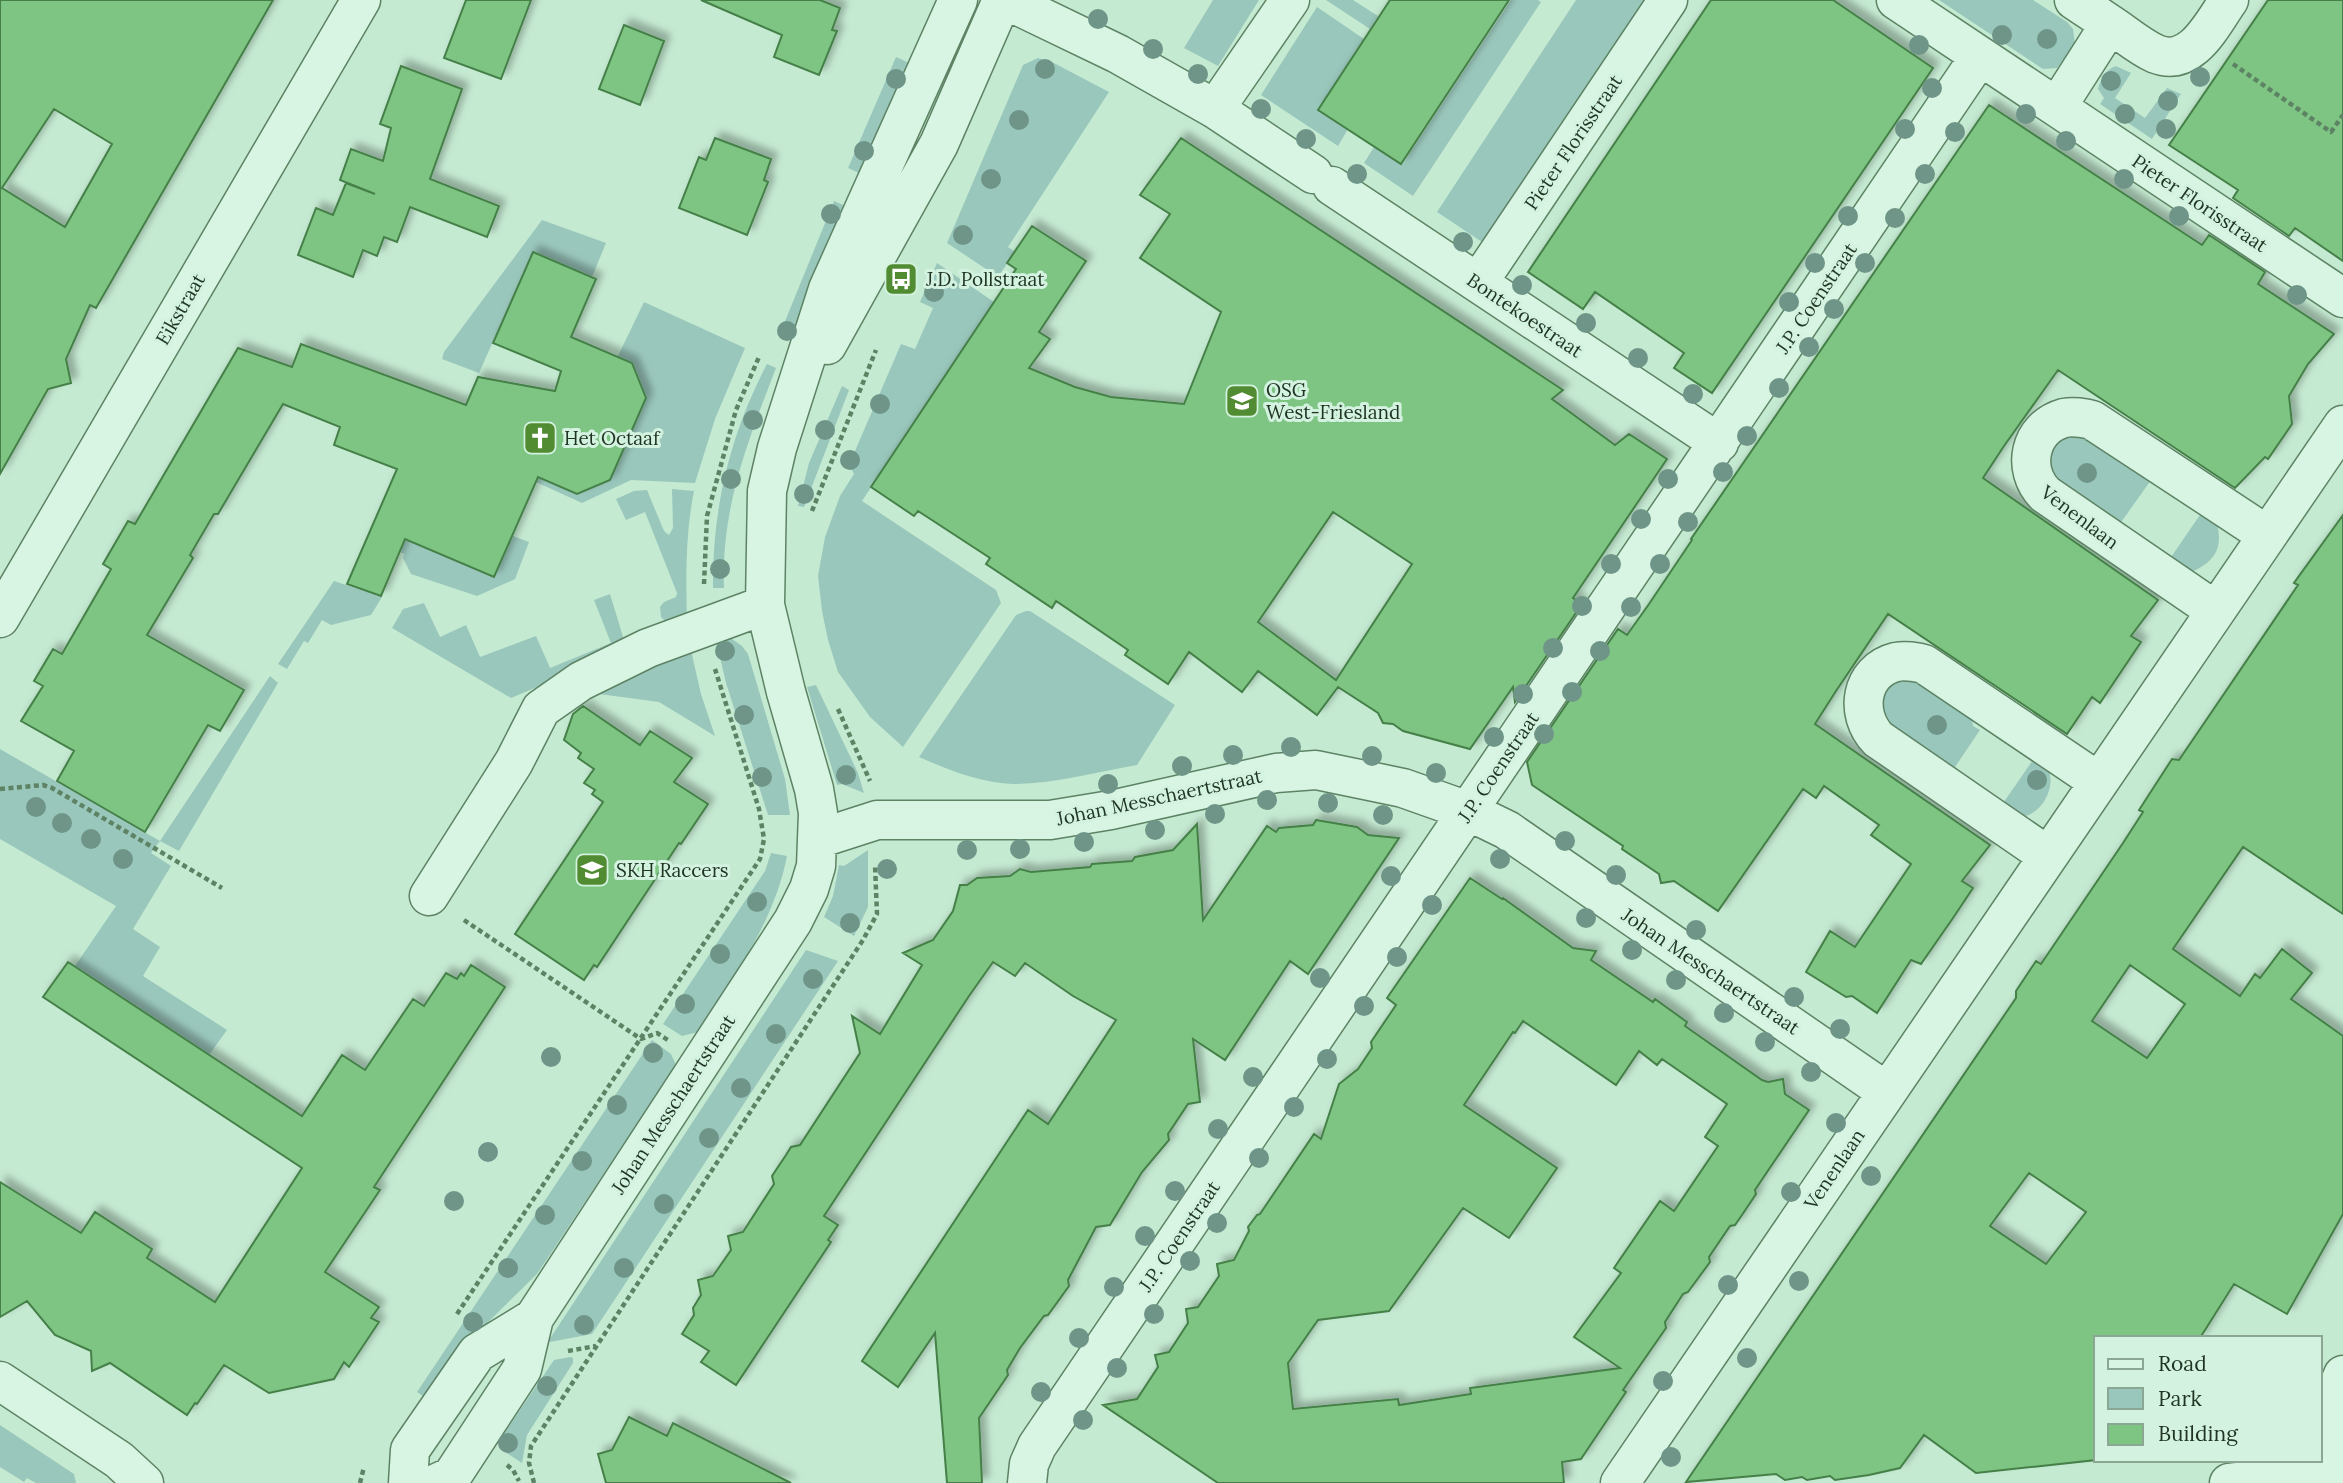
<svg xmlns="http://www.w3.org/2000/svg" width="2343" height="1483" font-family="Lora,serif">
  <defs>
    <filter id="shadow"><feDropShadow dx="6" dy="-6" stdDeviation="3.5" flood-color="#0004"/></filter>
  </defs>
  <rect width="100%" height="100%" fill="#c5ead2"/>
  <!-- green -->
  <path fill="#9ac7bc" d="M1213,0H1259L1218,66L1184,48Z
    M1326,0H1353L1378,16L1370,29Z
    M1511,0H1538L1541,2L1413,196L1364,163L1374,147L1402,165Z
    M1576,0H1647L1485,244L1437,212Z
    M1939,0H2033L2067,22L2073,29L2075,45L2057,68L2043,69Z
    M1317,7L1364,39L1318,109L1348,129L1338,146L1261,95Z
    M896,57L916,66L863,175L848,168Z
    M1038,58L1052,62L1109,92L1008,247L1015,252L998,277L947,243L1023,65Z
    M2116,66L2131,73L2115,98L2145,118L2167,88L2181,94L2152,139L2100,104L2104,98L2098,89C2100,80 2106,69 2116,66Z
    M834,201L848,207L789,340L779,336Z
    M542,220L606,243L592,277L533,251L479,373L442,359L444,352Z
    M937,263L994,302L862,501L996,590L1001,603L903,747L870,717L838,672L828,640L822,611L818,576L825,537L840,496L854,474L849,465L901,344L915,349L933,308L920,302Z
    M644,302L745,348L715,419L695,483L631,480L582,503L536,482L538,478L577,494L610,479L646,399L633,363L618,356Z
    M767,364L776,368C748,441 721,507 724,588H713C712,509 730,434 767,364Z
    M842,386L849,390L804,507L798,506L809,463Z
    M2065,426L2151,480L2117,528L2050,490L2040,448Z
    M672,489L694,491C685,536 686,579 687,624L667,623L661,617L660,607L664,602L676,597L677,593L645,512L626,520L616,499L634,491L647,490L664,531L669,535L673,528Z
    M2202,512L2216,520C2225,550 2213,564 2186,574L2167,563Z
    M403,526L418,545L494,577L513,536L529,542L515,579L477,596L411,574L403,558L404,554L392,548Z
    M334,581L382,597L371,615L331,625L322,620L308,643L304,641L287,669L278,664Z
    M610,594L624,640L615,654L511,698L392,628L403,609L424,603L440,637L466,625L480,657L536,636L550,668L611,643L594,600Z
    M1026,611H1030L1175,705L1137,765C1097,772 1054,784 1013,784C981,783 948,770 919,757L1016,615Z
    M728,636L742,646L748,654L785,779L790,815H768L726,683L716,640Z
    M690,646L701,694L715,736L659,702L584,692Z
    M1901,670L1972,718L1973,726L1980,730L1951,773L1885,736L1869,699Z
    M270,676L278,683L179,851L160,841L151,853L171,866L133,929L160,947L143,976L227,1030L209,1055L75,966L116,906L0,839V749L160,841Z
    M816,685L858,773L864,793L842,784L837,785L807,687Z
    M2035,757C2039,760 2045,762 2047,767C2058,785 2042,816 2020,817C2013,817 2006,812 1999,809Z
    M868,850V907L854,936L824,917L833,896L839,865L844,866Z
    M771,853L787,856C774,923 734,976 698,1032L682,1036L663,1024L765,871Z
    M806,950L838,961L592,1334L550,1342L549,1340Z
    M652,1040L671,1054L676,1065L537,1274L473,1337L430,1401L417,1392Z
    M570,1357L573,1358V1363L527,1435L522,1463L499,1448L501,1438L554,1360Z
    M0,1425L74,1474L76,1483H36L27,1478L24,1482L0,1467Z"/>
  <!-- building -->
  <path fill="#7ec483" stroke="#458048" stroke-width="2" fill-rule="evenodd" filter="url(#shadow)" d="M0,0H273L96,308L90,305L66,359L71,383L48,389L0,474ZM54,109L112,144L65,227L2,188Z
    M466,0H531L501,79L444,58Z
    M701,0H820L840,8L832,30L837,31L819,75L774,57L782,35Z
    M1390,0H1509L1401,164L1318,110Z
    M1711,0H1833L1933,68L1712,393L1674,368L1684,353L1595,292L1583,309L1528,272Z
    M2268,0H2343V261L2295,228L2289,236L2233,198L2238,190L2169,145Z
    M624,25L664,41L640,105L599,89Z
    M401,66L462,89L430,179L499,206L487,237L410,207L397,242L384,237L377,256L363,250L353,277L298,255L316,208L333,215L346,183L375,194L340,180L351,149L383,161L391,128L380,124Z
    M1989,105L2202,245L2209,235L2265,272L2258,284L2334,334L2308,364L2289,396L2292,424L2268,459L2265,457L2235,488L2058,370L2004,446L1983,478L2158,600L2131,636L2141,642L2100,703L2092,697L2067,734L1888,614L1836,691L1815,724L1990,845L1962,881L1973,888L1953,918L1921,964L1911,960L1877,1013L1852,996L1846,997L1806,972L1830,931L1855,947L1911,864L1871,835L1879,825L1824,786L1816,798L1803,789L1718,911L1674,881L1661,883L1659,874L1622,849L1623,846L1532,785L1527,762L1618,629L1627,635L1649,604L1692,540L1691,539Z
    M715,138L771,159L764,180L768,182L747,235L679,208L699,157L706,160Z
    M1181,138L1563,390L1552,399L1615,445L1629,434L1667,459L1573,598L1582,604L1515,702L1513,687L1470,749L1403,731L1393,724L1383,723L1378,713L1338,687L1317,715L1258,671L1242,692L1189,652L1168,684L1125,655L1128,650L1056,601L1052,608L986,564L990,558L918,511L914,516L871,487L1016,269L1007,263L1032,226L1086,261L1039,332L1050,339L1029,368L1075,387L1111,397L1184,404L1221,312L1140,258L1170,214L1140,195ZM1333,512L1412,564L1336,680L1258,622Z
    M533,252L596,279L571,337L632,363L646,398L610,480L577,494L538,477L494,577L405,539L381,596L347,584L397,469L334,445L340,427L283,404L218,514H214L190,555L193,558L147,635L244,690L220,731L208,725L145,832L57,781L74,751L21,721L43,686L34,681L53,649L62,654L111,569L103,564L128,521L135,524L238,348L292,367L301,344L466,405L478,377L555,391L561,371L493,343Z
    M2343,515V914L2243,847L2173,949L2240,996L2255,974L2260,978L2282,949L2312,973L2291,999L2343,1036V1214L2287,1314L2234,1284L2200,1338H2096V1460L1976,1473L1924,1435L1900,1468L1869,1475L1835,1480L1830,1476L1807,1480L1802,1477L1785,1480L1776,1474L1686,1482L2016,998V991L2036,961L2041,964L2123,843L2143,812L2139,810L2172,759L2179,760L2298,585L2294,583ZM2130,965L2185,1004L2147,1058L2092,1021ZM2029,1173L2086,1212L2046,1264L1990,1226Z
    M583,706L640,745L650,731L692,758L674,782L708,804L681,844L679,843L597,967L594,965L584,980L515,934L603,802L592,794L595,790L584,783L594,769L578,758L581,753L564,740L573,714Z
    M1316,820L1357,827L1368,835L1399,838L1308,974L1290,961L1225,1060L1193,1039L1200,1102L1188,1104L1168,1134L1169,1140L1142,1172L1110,1225L1096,1227L1068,1280L1069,1286L1048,1315L1044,1316L1020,1348L1007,1370L1008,1375L979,1418L982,1483H947L935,1333L898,1387L862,1361L1028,1110L1048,1124L1116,1020L1073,996L1025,963L1015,976L993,962L969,996L824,1216L838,1225L828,1240L831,1242L736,1385L701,1362L709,1351L682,1334L694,1315L693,1308L701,1295L698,1280L713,1276L731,1250L728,1236L743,1232L774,1184L772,1176L786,1155L791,1147L800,1145L860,1053L852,1016L880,1034L922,965L903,953L933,940L953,911L960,885H967L977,878L1010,876L1020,869L1031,872L1090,867L1092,864L1132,861L1135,857L1173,850L1197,824L1203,920L1267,826L1276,832L1279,828L1313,825Z
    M1470,878L1502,899L1503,898L1573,948L1596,951L1591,960L1653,1002L1655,999L1687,1022L1685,1026L1762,1080L1768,1082L1783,1079L1785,1094L1809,1110L1755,1190L1756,1194L1742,1215L1735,1225L1730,1226L1709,1257L1710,1262L1688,1292L1683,1294L1665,1322L1666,1328L1623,1390L1626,1392L1585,1453L1581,1459L1562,1462L1564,1483H1218L1103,1405L1137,1399L1158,1367L1155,1355L1169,1352L1188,1323L1186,1309L1198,1307L1219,1276L1217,1264L1234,1260L1249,1231L1248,1227L1257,1215L1260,1214L1314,1134L1321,1139L1339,1084L1358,1069L1372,1048L1371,1042L1396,1005L1387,998ZM1523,1021L1616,1085L1639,1051L1657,1065L1662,1059L1727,1104L1705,1137L1718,1146L1674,1211L1660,1201L1614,1268L1621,1273L1574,1337L1620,1368L1470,1388L1471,1394L1399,1405L1398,1399L1293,1409L1288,1363L1318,1320L1389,1311L1463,1208L1509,1238L1557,1168L1464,1105L1513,1032L1515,1033Z
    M68,962L302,1116L342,1055L365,1070L413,999L424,1006L446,973L457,979L461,973L464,976L471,965L505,987L374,1187L380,1190L325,1272L379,1307L371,1318L379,1322L349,1367L344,1362L334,1379L269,1393L224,1365L197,1404L195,1403L187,1415L110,1363L92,1371L91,1351L55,1335L27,1301L0,1317V1182L81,1233L95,1212L152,1249L147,1258L215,1302L302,1168L43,997Z
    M629,1417L667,1436L673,1423L791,1483H606L598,1454L612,1450Z"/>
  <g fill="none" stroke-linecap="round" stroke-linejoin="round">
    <defs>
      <path id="minor" d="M1006,0L1118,54L1215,109L1313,174
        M1896,0L2343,298
        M2110,24C2124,33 2140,47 2156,54C2192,68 2212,24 2229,0
        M2057,107L2110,24L2074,0
        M1215,109L1290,0
        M1332,186L1719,443
        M1478,283L1668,0
        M827,345L939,144L1002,0
        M2216,611L2045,494C2021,469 2029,428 2064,418C2074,416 2083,418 2092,420L2267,535
        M0,618L361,0
        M818,839L877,820H1050L1111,810L1276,773L1316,770L1403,788L1468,811L1507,830L1887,1092
        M2048,856L1878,739C1854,714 1860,671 1896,662C1906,660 1915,662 1924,664L2099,782
        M429,896L514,762L541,709L581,681L648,648L765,605
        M0,1381L119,1460L144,1483
        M2323,1472C2324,1437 2328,1407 2343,1375
        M408,1483L410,1450L477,1353L534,1318
        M437,1483L452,1476L522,1369L534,1318L793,921L809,889L816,866L818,813L814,789L786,692L765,605L767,491L777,448L828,289L958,0
        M1027,1483L1029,1464L1037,1446L1980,56
        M1620,1483L2343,425
        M2229,1483L2343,1470"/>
    </defs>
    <!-- minor casing -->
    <use href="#minor" stroke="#5d8364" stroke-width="41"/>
    <!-- path -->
    <path stroke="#5d8364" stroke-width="4.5" stroke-dasharray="5 3.5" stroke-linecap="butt" d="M2233,64L2331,132L2343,115
      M812,511L876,350
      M704,584L707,516L736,410L759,357
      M838,709L870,781
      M0,789L43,785L52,788L222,888
      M464,920L641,1039L657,1033L668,1040
      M457,1314L760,859L764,839L759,809L715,669
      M568,1351L596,1346
      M507,1465L513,1470L519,1481
      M360,1483L364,1467
      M534,1483L529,1463L531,1446L863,940L877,914L875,865"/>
    <!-- minor -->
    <use href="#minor" stroke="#d7f5e2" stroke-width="38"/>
  </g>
  <!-- trees -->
  <g fill="#6f9588">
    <circle cx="1098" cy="19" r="10"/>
    <circle cx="2002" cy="35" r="10"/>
    <circle cx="2047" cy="39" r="10"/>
    <circle cx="1919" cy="45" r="10"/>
    <circle cx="1153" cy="49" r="10"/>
    <circle cx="1045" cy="69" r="10"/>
    <circle cx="1198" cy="74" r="10"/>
    <circle cx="2200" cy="77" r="10"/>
    <circle cx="896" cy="79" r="10"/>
    <circle cx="2111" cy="81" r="10"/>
    <circle cx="1932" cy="88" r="10"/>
    <circle cx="2168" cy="101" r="10"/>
    <circle cx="1261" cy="109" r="10"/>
    <circle cx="2026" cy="114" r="10"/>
    <circle cx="2125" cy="114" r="10"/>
    <circle cx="1019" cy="120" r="10"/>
    <circle cx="1905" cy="129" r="10"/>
    <circle cx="2166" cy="129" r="10"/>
    <circle cx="1955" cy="132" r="10"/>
    <circle cx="1306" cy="139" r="10"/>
    <circle cx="2066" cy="141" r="10"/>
    <circle cx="864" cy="151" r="10"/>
    <circle cx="1357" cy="174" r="10"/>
    <circle cx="1925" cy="174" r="10"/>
    <circle cx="991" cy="179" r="10"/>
    <circle cx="2124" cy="179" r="10"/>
    <circle cx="831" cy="214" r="10"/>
    <circle cx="1848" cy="216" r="10"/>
    <circle cx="2179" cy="216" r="10"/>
    <circle cx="1895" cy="218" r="10"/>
    <circle cx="963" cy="235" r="10"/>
    <circle cx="1463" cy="242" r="10"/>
    <circle cx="1815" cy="263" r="10"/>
    <circle cx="1865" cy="263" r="10"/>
    <circle cx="1522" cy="285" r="10"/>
    <circle cx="934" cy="292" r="10"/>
    <circle cx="2297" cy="295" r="10"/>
    <circle cx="1789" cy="302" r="10"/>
    <circle cx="1834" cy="309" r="10"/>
    <circle cx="1586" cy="323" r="10"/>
    <circle cx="787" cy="331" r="10"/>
    <circle cx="1809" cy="347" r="10"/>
    <circle cx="1638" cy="358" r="10"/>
    <circle cx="1779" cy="388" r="10"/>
    <circle cx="1693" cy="394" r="10"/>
    <circle cx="880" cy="404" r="10"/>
    <circle cx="753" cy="420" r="10"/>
    <circle cx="825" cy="430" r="10"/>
    <circle cx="1747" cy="436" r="10"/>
    <circle cx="850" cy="460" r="10"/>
    <circle cx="1723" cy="472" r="10"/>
    <circle cx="2087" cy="473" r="10"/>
    <circle cx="731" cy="479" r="10"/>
    <circle cx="1668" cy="479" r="10"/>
    <circle cx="804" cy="494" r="10"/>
    <circle cx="1641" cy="519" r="10"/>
    <circle cx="1688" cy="522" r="10"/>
    <circle cx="1611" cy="564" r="10"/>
    <circle cx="1660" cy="564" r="10"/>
    <circle cx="720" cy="569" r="10"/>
    <circle cx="1582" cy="606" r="10"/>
    <circle cx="1631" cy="607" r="10"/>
    <circle cx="1553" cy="648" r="10"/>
    <circle cx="725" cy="651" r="10"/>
    <circle cx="1600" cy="651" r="10"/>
    <circle cx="1572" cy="692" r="10"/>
    <circle cx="1523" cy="694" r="10"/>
    <circle cx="744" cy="715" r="10"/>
    <circle cx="1937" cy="725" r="10"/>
    <circle cx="1544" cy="734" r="10"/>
    <circle cx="1494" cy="737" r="10"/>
    <circle cx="1291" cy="747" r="10"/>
    <circle cx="1233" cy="755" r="10"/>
    <circle cx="1372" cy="756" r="10"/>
    <circle cx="1182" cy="766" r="10"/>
    <circle cx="1436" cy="773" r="10"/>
    <circle cx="846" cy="775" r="10"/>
    <circle cx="762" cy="777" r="10"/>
    <circle cx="2037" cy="780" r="10"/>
    <circle cx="1108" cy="784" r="10"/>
    <circle cx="1267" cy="800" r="10"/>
    <circle cx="1328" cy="803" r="10"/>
    <circle cx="36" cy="807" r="10"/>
    <circle cx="1215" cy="814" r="10"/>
    <circle cx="1383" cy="815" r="10"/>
    <circle cx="62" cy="823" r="10"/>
    <circle cx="1155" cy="830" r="10"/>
    <circle cx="91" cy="839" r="10"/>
    <circle cx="1565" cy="841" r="10"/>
    <circle cx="1084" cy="842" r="10"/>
    <circle cx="1020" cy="849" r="10"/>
    <circle cx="967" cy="850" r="10"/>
    <circle cx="123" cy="859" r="10"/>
    <circle cx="1500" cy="859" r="10"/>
    <circle cx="887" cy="869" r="10"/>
    <circle cx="1616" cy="875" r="10"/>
    <circle cx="1391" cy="876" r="10"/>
    <circle cx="757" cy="902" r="10"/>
    <circle cx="1432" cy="905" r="10"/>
    <circle cx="1586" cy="918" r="10"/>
    <circle cx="850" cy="923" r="10"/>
    <circle cx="1696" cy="930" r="10"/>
    <circle cx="1632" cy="950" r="10"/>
    <circle cx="720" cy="954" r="10"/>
    <circle cx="1397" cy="957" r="10"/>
    <circle cx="1320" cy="978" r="10"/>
    <circle cx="813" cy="979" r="10"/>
    <circle cx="1676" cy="980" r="10"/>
    <circle cx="1794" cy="997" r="10"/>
    <circle cx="685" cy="1004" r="10"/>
    <circle cx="1364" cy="1006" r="10"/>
    <circle cx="1724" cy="1013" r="10"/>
    <circle cx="1840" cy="1029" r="10"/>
    <circle cx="776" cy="1034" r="10"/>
    <circle cx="1765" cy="1042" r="10"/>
    <circle cx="653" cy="1053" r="10"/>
    <circle cx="551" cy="1057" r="10"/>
    <circle cx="1327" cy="1059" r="10"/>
    <circle cx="1811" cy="1072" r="10"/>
    <circle cx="1253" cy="1077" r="10"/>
    <circle cx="741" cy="1088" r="10"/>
    <circle cx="617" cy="1105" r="10"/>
    <circle cx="1294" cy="1107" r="10"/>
    <circle cx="1836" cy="1123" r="10"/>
    <circle cx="1218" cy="1129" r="10"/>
    <circle cx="709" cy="1138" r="10"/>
    <circle cx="488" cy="1152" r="10"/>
    <circle cx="1259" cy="1158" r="10"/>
    <circle cx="582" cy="1161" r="10"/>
    <circle cx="1871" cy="1176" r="10"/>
    <circle cx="1175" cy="1191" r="10"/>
    <circle cx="1791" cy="1192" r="10"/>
    <circle cx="454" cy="1201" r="10"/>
    <circle cx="664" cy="1204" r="10"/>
    <circle cx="545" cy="1215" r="10"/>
    <circle cx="1217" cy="1223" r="10"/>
    <circle cx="1145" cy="1236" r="10"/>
    <circle cx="1190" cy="1261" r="10"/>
    <circle cx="508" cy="1268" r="10"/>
    <circle cx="624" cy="1268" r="10"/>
    <circle cx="1799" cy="1281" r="10"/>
    <circle cx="1728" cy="1285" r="10"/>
    <circle cx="1114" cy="1287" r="10"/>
    <circle cx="1154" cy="1314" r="10"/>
    <circle cx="473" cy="1322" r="10"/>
    <circle cx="584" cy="1325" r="10"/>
    <circle cx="1079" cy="1338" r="10"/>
    <circle cx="1747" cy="1358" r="10"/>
    <circle cx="1117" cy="1368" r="10"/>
    <circle cx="1663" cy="1381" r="10"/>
    <circle cx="547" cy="1386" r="10"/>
    <circle cx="1041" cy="1392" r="10"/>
    <circle cx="1083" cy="1420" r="10"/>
    <circle cx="508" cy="1443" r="10"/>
    <circle cx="1671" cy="1457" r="10"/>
  </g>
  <!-- icons -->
  <defs>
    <symbol id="bus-square" viewBox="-11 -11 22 22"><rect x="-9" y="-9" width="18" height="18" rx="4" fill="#528c32" stroke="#d3f2df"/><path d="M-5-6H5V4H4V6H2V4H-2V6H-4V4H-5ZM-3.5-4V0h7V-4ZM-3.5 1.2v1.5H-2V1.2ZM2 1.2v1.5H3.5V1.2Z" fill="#fff"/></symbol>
    <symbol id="school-square" viewBox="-11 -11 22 22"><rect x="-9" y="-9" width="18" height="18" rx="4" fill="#528c32" stroke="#d3f2df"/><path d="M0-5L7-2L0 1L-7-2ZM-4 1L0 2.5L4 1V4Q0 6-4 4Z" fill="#fff"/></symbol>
    <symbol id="church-square" viewBox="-11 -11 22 22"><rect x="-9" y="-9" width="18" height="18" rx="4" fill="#528c32" stroke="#d3f2df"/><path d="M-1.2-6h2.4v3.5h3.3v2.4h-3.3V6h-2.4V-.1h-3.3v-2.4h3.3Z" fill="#fff"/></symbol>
  </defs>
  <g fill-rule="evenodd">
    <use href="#bus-square" x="882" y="260" width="38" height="38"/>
    <use href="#school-square" x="1223" y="382" width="38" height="38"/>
    <use href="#church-square" x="521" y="419" width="38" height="38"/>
    <use href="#school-square" x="573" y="851" width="38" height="38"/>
  </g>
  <g text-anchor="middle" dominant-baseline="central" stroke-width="6" stroke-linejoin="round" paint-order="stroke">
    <!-- street labels -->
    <g font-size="19" fill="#1f3422" stroke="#d3f2df">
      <text transform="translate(1573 142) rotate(-56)">Pieter Florisstraat</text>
      <text transform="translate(2200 203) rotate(34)">Pieter Florisstraat</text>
      <text transform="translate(1816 298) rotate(-56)">J.P. Coenstraat</text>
      <text transform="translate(180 309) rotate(-60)">Eikstraat</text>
      <text transform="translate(1525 315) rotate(34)">Bontekoestraat</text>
      <text transform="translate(2080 517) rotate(37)">Venenlaan</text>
      <text transform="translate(1498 767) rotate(-56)">J.P. Coenstraat</text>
      <text transform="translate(1159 797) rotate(-12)">Johan Messchaertstraat</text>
      <text transform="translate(1711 971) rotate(34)">Johan Messchaertstraat</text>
      <text transform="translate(673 1104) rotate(-57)">Johan Messchaertstraat</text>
      <text transform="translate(1834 1169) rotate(-56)">Venenlaan</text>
      <text transform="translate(1179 1236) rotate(-56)">J.P. Coenstraat</text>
    </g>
    <!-- poi labels -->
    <g font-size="19" fill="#1f3422" stroke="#d3f2df" text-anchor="start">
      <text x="926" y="279">J.D. Pollstraat</text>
      <text x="1266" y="390">OSG<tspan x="1266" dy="22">West-Friesland</tspan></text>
      <text x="564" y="438">Het Octaaf</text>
      <text x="616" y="870">SKH Raccers</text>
    </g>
  </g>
  <!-- legend -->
  <rect x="2094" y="1336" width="228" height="126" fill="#d3f2df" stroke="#8ba693" stroke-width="2"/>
  <rect x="2108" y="1359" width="35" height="10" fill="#d7f5e2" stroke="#8ba693" stroke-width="2"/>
  <text x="2158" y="1371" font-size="21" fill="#1f3422">Road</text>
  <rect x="2108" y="1388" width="35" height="21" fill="#9ac7bc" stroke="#8ba693" stroke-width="2"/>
  <text x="2158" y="1406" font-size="21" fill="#1f3422">Park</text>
  <rect x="2108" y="1424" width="35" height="21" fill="#7ec483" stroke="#8ba693" stroke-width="2"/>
  <text x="2158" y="1441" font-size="21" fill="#1f3422">Building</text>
</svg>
